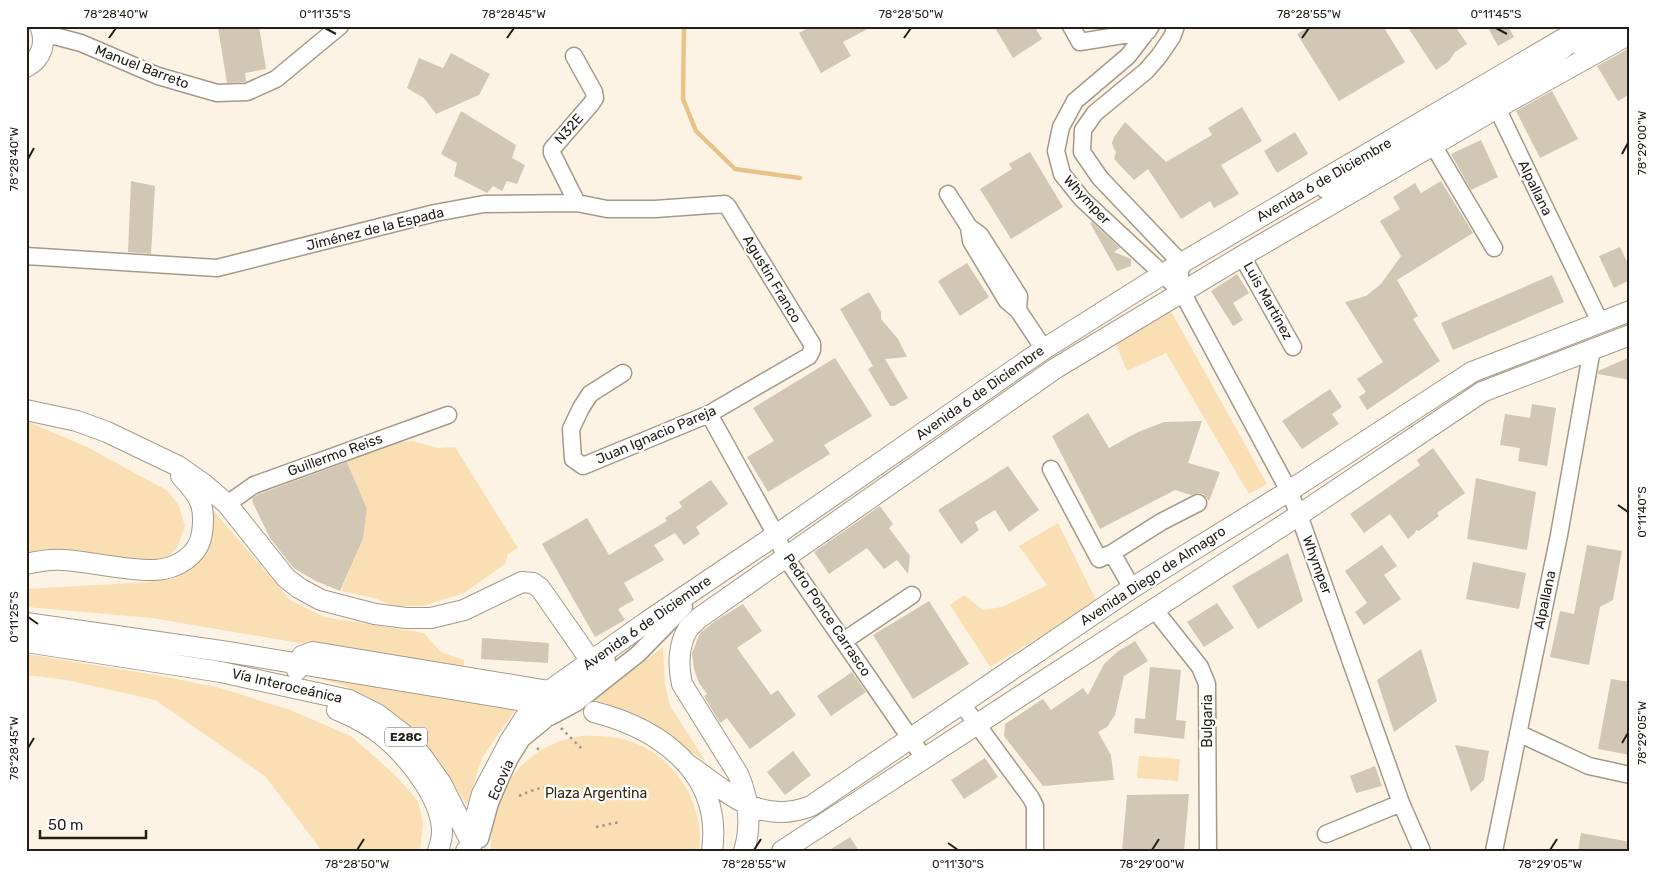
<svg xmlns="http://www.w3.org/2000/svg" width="1656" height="877" font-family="Rubik,sans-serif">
  <rect width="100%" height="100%" fill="#fdf3e4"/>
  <!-- green -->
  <path fill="#fadfb4" d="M1164,308L1172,313L1267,484L1249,494L1166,353L1127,371L1115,342Z
    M26,421L87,447L168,491L179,506L185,526L177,548L166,558L151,562L26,551Z
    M413,441L438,448L455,447L518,548L508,554L505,564L464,593L423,606H394L374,598L341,591L363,539L367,509L346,459L396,442Z
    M207,503L290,600L324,617L424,633L441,652L464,660V668L317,646L152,618L26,607V589L148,582L176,578L194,565L203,547Z
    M1058,523L1097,602L990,667L950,605L964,595L983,610L1002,607L1047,585L1019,546Z
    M663,647L665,684L670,706L706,762L642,719L594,700Z
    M26,654L162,676L220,688L290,710L351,736L394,774L418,801L423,823L420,851H322L265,776L155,700L67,680L26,675Z
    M308,671L515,710L482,758L467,805L439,760L416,732L387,709L345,686L304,674Z
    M581,736C597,735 611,736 627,740C673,754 706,803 699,851H491C489,794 522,745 581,736Z
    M1139,756L1180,759L1178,781L1137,778Z"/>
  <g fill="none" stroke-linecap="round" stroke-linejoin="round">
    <!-- stream -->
    <path stroke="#e7c389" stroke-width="4.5" d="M684,26L683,99L696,131L735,169L800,178"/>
  </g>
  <!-- building -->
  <path fill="#d2c6b4" d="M231,26H259L266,69L245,73L246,81L245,82L227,83L218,28Z
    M812,26H873L843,42L851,56L821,73L799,33Z
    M994,26H1034L1042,39L1013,58Z
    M1310,26H1383L1405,62L1339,101L1297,34Z
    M1407,26H1455L1467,44L1455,52L1449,61L1436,70Z
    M1487,26H1508L1514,37L1498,46Z
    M1630,48V94L1618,101L1597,66Z
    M451,53L490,74L479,95L436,114L424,98L407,88L419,58L443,68Z
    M1552,91L1578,139L1540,158L1516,111Z
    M1242,107L1262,141L1221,165L1239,194L1214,208L1210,201L1181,219L1148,169L1134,180L1114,159L1116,152L1114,149L1112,143L1114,137L1125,122L1166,162L1212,135L1208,128Z
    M461,111L516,145L512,158L525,165L517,184L507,181L502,191L493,186L487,193L454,176L457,163L441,154Z
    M1295,132L1308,154L1277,173L1264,151Z
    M1481,140L1498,177L1471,190L1451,154Z
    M1030,152L1063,207L1011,239L980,189L1012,169L1009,164Z
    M131,181L155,186L151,254L128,252Z
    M1441,181L1473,233L1397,280L1418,316L1413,319L1440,361L1367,410L1359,397L1366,392L1357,379L1383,362L1345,302L1366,296L1381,284L1401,256L1380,221L1400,209L1393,197L1415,183L1421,193Z
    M1092,222L1120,248L1114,252L1131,259V266L1117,271L1090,223Z
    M1620,247L1630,268V280L1614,288L1599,256Z
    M967,263L989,297L960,316L938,281Z
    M1237,274L1249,293L1233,303L1243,320L1233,326L1211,291Z
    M1552,275L1564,302L1453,350L1441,323Z
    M869,292L881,312V319L898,339L907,357L885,359L908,398L894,406H890L868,369L873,366L840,309Z
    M1630,357V380L1598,374V371Z
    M835,358L872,416L824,445L830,454L768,492L747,457L774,441L753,408Z
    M1330,389L1342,407L1332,414L1339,424L1302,449L1282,421Z
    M1532,404L1556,408L1547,466L1518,461L1520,448L1500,445L1505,414L1530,418Z
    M1088,413L1109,448L1138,432L1164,422L1202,421L1188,463L1220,472L1209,501L1203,494L1198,493L1191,495L1175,490L1100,529L1052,436Z
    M1433,448L1465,493L1437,513L1439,516L1419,531L1416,530L1415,533L1408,539L1390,514L1364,533L1350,514L1420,465L1417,460Z
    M347,462L367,509L363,539L340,591L316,581L295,569L291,565L270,538L252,501L253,498L259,494Z
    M1008,466L1039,510L1009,532L995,510L975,522L979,530L961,544L938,510Z
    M1476,478L1536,492L1527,550L1467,539Z
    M711,480L728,504L696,527L700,534L684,545L675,533L654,545L664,560L624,583L634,600L618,609L625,620L595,637L542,544L587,518L609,555L667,521L665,518L682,507L679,502Z
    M880,506L893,524L889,528L910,556L908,574L897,560L884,569L867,548L829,574L814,552Z
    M1382,545L1397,566L1384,575L1401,599L1364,625L1355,612L1367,603L1345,571Z
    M1587,545L1622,551L1613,600L1600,607L1589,665L1550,657L1560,611L1574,614Z
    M1288,553L1303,601L1258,629L1232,586Z
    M1473,562L1526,573L1519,609L1466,599Z
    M929,601L969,664L913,699L873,635Z
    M1217,603L1234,628L1204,647L1187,622Z
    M743,604L762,631L737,648L771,695L778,690L796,715L750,749L727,718L720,723L704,696L707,694L699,683L694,669L692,653L700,633L715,621Z
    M482,638L549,643L548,663L481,659Z
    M1135,641L1148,661L1124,676L1115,715L1107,727L1098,732L1111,755L1114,780L1043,786L1004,736L1005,724L1043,699L1051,710L1083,688L1088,695L1104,664L1117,652Z
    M1421,649L1437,701L1394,732L1377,680Z
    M1150,667L1181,670L1176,720L1186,721L1184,739L1134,733L1135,718L1145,719Z
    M852,672L866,692L831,716L817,696Z
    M1611,679L1630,682V755L1598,749Z
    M1455,745L1489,751L1484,780L1471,792Z
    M793,751L811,775L785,795L767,772Z
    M985,758L998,777L964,799L951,780Z
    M1375,766L1382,786L1356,793L1350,776Z
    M1189,794L1184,851H1122L1127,795Z
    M1581,833L1630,842V851H1578Z
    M850,837L859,851H828Z"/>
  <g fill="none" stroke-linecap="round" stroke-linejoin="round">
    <defs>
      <path id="minor" d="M1071,26L1080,42L1148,31
        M1151,26L1128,56L1075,101L1061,127L1056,151L1062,174L1082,199L1182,292L1289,491L1299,515L1401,803L1422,851
        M1176,26L1172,37L1159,56L1146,71L1095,113L1083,130L1082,152L1100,178L1181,263L1180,275
        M43,33L81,43L158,76L217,93L247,92L276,79L340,26
        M1580,48L1621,26
        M574,56L594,92L595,98L591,104L552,149V153L577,203
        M1497,108L1600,322
        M1433,145L1494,248
        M1325,190L1548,61L1597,26
        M948,194L969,227L980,235L1019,296L1018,310
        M969,227L971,241L1007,301L1018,310L1044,349
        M26,256L217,268L435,213L484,204L577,203L607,209H655L725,204L728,207L812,344V350L809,356L709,414L583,466L573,459L571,429L581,408L590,394L623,373
        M1242,256L1293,347
        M709,414L776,535L786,558L924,758
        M1051,469L1099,559L1112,553
        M227,504L254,485L448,415
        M1132,588L1112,553L1161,522L1198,503
        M1154,609L1200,667L1207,684L1208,851
        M845,640L912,595
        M962,704L1031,798L1035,806V851
        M550,717L576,703L638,654L684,607
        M1518,733L1589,766L1630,775
        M1326,834L1401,803
        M480,839L490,803L501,777L510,758L522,739L544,721L565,694L607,661
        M1494,851L1559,535L1592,349"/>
      <path id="major" d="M26,67C42,59 47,42 40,26
        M26,410L77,421L107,432L178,466L205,485L227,504L286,578L299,588L321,600L375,614L406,618H431L464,610L522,582L533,583L540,588L591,661
        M26,564C39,561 51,559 64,560C92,562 127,571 155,570C176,569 199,556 202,533C206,506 200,496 181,476
        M26,623L228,652L524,701
        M26,642L221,672L349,700L377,714L403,734L421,755L441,783L472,844
        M297,670L302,656L313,652L549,691
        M337,710C350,715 363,722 375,730C402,749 442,796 442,832C442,838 440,845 438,851
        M594,712C661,729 723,774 712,851
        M690,766C729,793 760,826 811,806L1132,588L1289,491L1472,372L1630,311
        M466,851L472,843L476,816L482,794L491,777L510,741L526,716L549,691L648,621L776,535L1044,349L1163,274L1585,26
        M744,851C752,824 749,799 738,774L682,684C678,667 678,645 688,629C691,625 695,622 699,618L1056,368L1242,256L1497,108L1630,34
        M782,851L1299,515L1482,392L1630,335"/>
    </defs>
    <!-- minor casing -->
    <use href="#minor" stroke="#a59a88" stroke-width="19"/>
    <!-- major casing -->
    <use href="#major" stroke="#a59a88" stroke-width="22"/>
    <!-- path -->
    <path stroke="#9f978c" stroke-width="2.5" stroke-dasharray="2.5 4" stroke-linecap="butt" d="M561,728L583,750
      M537,748L541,751
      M519,796C543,785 550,785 574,794
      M596,827L620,822"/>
    <!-- minor -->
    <use href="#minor" stroke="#fff" stroke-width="16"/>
    <!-- major -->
    <use href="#major" stroke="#fff" stroke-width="20"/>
  </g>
  <!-- ticks -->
  <path fill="none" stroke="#231e17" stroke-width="2" d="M325,28L336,34M1496,28L1507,34M109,38L116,28M507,38L514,28M904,38L911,28M1302,38L1309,28M1622,154L1628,143M28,159L34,148M1618,505L1628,512M28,617L38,624M1622,743L1628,733M28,748L34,738M948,843L958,850M357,850L364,839M754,850L761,839M1152,850L1159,839M1550,850L1557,839"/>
  <g text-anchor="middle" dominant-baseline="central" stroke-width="4.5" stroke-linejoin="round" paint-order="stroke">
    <!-- shield labels -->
    <rect fill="#fff" stroke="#65625d" stroke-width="1" x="385" y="727.5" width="42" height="19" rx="4"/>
    <g font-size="12" font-weight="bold" fill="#231e17">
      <text x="406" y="737">E28C</text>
    </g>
    <!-- street labels -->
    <g font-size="14" fill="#231e17" stroke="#fff">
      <text transform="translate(142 67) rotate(21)">Manuel Barreto</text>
      <text transform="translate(569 129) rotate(-48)">N32E</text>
      <text transform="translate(1324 180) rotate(-30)">Avenida 6 de Diciembre</text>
      <text transform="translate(1535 188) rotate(64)">Alpallana</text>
      <text transform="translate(1087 200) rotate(47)">Whymper</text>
      <text transform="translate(375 229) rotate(-14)">Jiménez de la Espada</text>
      <text transform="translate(772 279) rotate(59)">Agustin Franco</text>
      <text transform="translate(1268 301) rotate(61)">Luis Martínez</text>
      <text transform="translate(980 393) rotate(-35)">Avenida 6 de Diciembre</text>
      <text transform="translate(656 435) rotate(-23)">Juan Ignacio Pareja</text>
      <text transform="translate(335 455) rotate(-20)">Guillermo Reiss</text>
      <text transform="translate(1317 565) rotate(70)">Whymper</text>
      <text transform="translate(1153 576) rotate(-33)">Avenida Diego de Almagro</text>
      <text transform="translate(1545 600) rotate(-78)">Alpallana</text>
      <text transform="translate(827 615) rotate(56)">Pedro Ponce Carrasco</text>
      <text transform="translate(647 623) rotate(-35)">Avenida 6 de Diciembre</text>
      <text transform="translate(287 686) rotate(13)">Vía Interoceánica</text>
      <text transform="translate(1207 721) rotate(-90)">Bulgaria</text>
      <text transform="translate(501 780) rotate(-66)">Ecovia</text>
    </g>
    <!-- park labels -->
    <g font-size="14" fill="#37280d" stroke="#fff">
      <text x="596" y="793">Plaza Argentina</text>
    </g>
  </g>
  <!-- border -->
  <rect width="1656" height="877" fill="none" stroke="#ffffff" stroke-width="55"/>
  <!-- scale -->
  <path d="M40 830v8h106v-8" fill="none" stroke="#231e17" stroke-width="2.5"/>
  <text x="48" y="830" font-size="15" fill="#231e17" stroke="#ffffff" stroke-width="4" paint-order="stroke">50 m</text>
  <rect x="28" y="28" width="1600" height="822" fill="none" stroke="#231e17" stroke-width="2"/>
  <g font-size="12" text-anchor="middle" fill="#231e17">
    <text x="116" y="18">78°28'40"W</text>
    <text x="325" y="18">0°11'35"S</text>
    <text x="514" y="18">78°28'45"W</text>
    <text x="911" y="18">78°28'50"W</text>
    <text x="1309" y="18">78°28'55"W</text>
    <text x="1496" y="18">0°11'45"S</text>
    <text transform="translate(1642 143) rotate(-90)" y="4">78°29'00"W</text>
    <text transform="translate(14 159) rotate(-90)" y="4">78°28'40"W</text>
    <text transform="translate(1642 512) rotate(-90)" y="4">0°11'40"S</text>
    <text transform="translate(14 617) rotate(-90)" y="4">0°11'25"S</text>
    <text transform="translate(1642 733) rotate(-90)" y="4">78°29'05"W</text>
    <text transform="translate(14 748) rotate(-90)" y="4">78°28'45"W</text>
    <text x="357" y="868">78°28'50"W</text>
    <text x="754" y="868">78°28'55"W</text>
    <text x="958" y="868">0°11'30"S</text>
    <text x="1152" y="868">78°29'00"W</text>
    <text x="1550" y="868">78°29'05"W</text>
  </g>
</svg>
